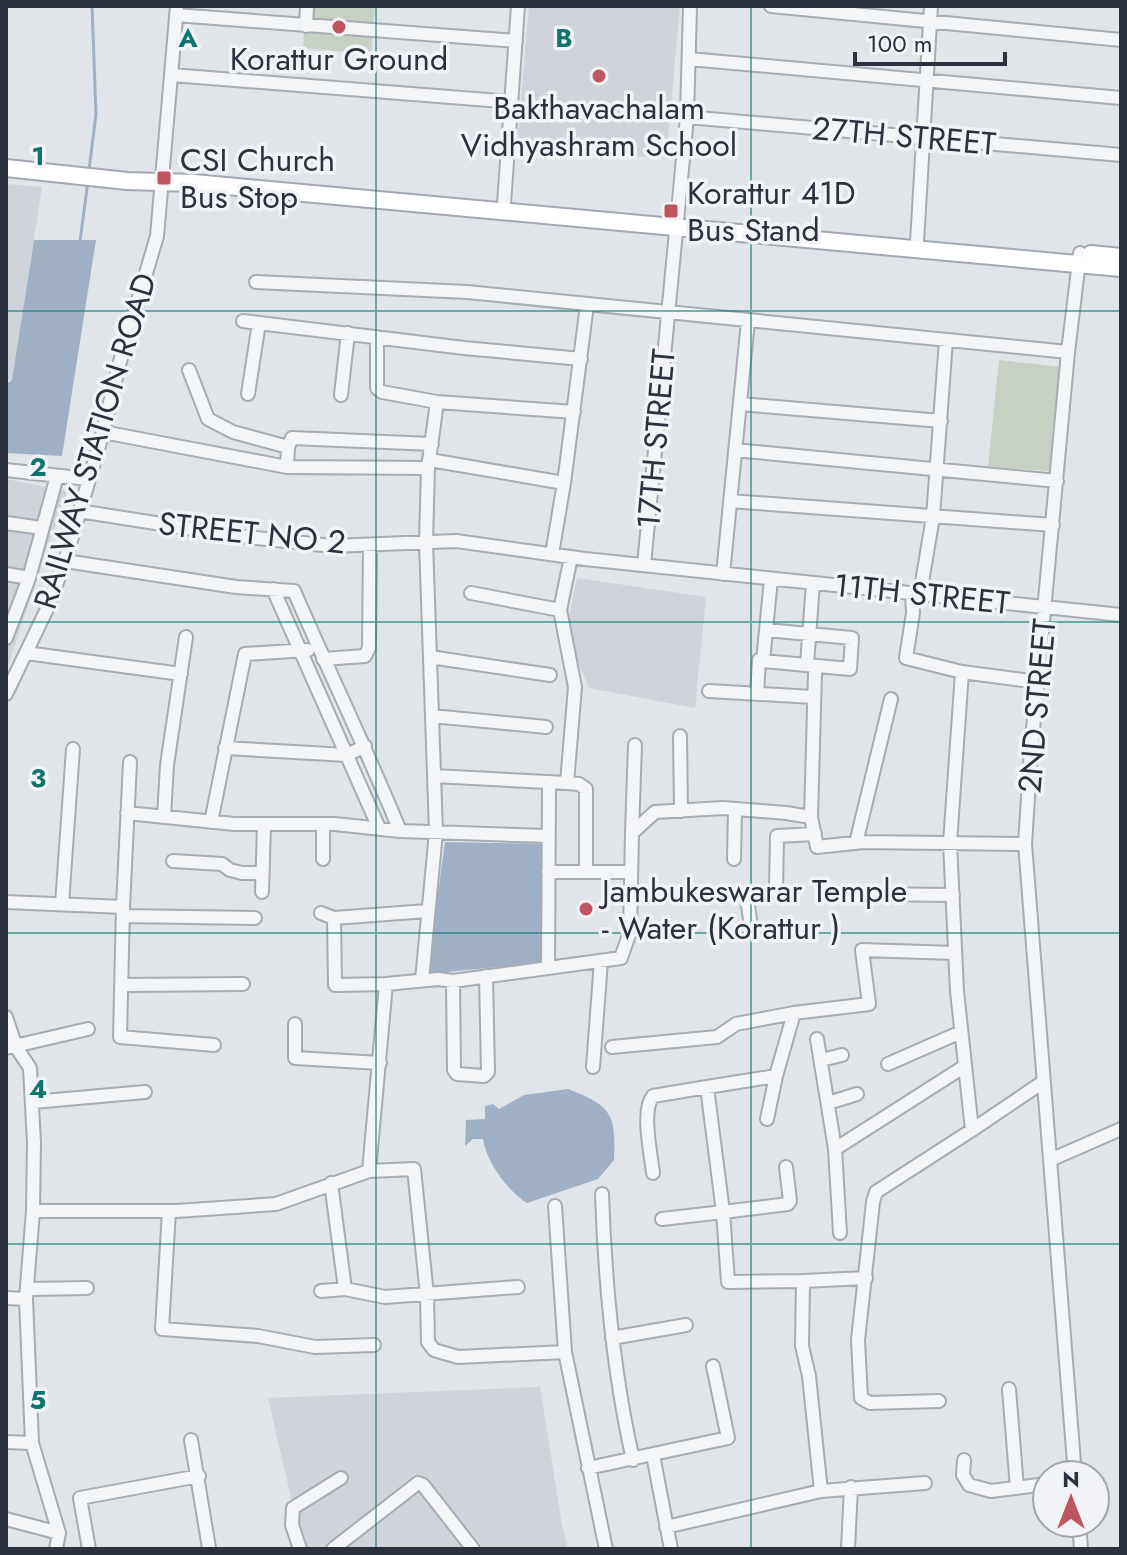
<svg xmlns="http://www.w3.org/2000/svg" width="1127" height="1555" font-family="Jost,sans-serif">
  <rect width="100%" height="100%" fill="#e1e4e8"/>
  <!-- built -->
  <path fill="#d0d3da" d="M529,6H680L666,159L517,146Z
    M6,184L42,187L12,380H6Z
    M6,479L67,491L6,671Z
    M577,578L706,597L695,708L589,688L566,632Z
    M540,1387L562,1525L568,1549H303L268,1398Z"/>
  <!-- green -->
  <path fill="#c6d1c3" d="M306,6H375L371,54L303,48Z
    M999,360L1061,367L1051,471L988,467Z"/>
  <!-- water -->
  <path fill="#a0b0c4" d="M34,240H96L62,456L6,453V384L12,380Z
    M445,842L549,844L547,962L427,974Z
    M568,1089C612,1106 616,1114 614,1160L598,1179L527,1203C507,1190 487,1163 483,1139H473L465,1146L466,1120L485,1119V1106L493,1104L499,1109L524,1095Z"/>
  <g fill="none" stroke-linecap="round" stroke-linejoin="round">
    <!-- stream -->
    <path stroke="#a0b0c4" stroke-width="3" d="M89,170L96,114L92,6
      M80,241L88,181"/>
    <defs>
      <path id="minor" d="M771,6L1121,40
        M176,15L516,41
        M306,26L307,6
        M689,59L1121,98
        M172,75L512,102
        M687,117L1121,155
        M504,204L518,6
        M917,242L931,6
        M256,282L467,292L1068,352
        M243,321L464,348L581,359
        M377,337V388L382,392L437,402L574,412
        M189,370L208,419L233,432L288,447
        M248,394L259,323
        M341,395L348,333
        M740,404L941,421
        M103,432L287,467L428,468
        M735,450L1057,481
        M430,460L564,483
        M287,467L288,447L292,438L432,444
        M6,470L88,479
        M730,501L1053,525
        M79,511L238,536L332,546L456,541L585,559L1121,615
        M6,523L42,528
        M552,554L564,483L587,305
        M65,561L236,587L294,591C329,672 367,750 400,831L548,836
        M644,565L687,117L690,6
        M6,574L29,578
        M723,574L748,321
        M273,589L379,828
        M471,593L560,610
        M912,593L913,613L906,658L962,672
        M920,594L933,517L946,340
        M766,630L852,638L850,669L763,661L771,579
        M6,638L29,578L57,476
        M26,653L181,674
        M430,657L550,675
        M323,659L365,656L369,648L370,545
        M807,664L813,583
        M815,673L811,817L817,847L863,842L1025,844
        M1038,682L962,672L950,843L957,991L972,1130L1043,1082
        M709,691L813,697
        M6,694L47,609L65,561L103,432L119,365L157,236L177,6
        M757,694L759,660
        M432,716L546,727
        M680,736L681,811
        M225,748L347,755L365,746
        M434,776L567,783L575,687L560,610L571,557
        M567,783L579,784L586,789V872
        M127,813L234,824H335L400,831
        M164,817L167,765L186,637
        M211,822L245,654L308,650
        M632,833L635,745
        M856,843L891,699
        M323,859V824
        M734,859L735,809
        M173,861L222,864L230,870L242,873H262
        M548,872H631
        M262,892L264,825
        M864,894L953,895
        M6,902L123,907L130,762
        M62,904L73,749
        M123,907L120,1037L214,1045
        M321,913L334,918L427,911
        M123,916L255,918
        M334,918L335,985L386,984
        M750,919L747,899L753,894L772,892L776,888L777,836L815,834
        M548,968L549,784
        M422,980L436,832L426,542L428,468L437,402
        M453,981L454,1070L457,1074L484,1076L488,1072L486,976
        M123,985L243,984
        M6,1017L16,1047L30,1068L34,1143L33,1211L26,1299L32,1443L59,1533L56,1549
        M295,1024V1058L380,1063
        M817,1039L835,1149L840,1233
        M612,1047L717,1037L736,1024L794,1013
        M6,1048L88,1029
        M821,1060L842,1055
        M888,1064L961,1032
        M593,1067L601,961
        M776,1076L794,1013L869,1004L862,950L955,953
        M33,1102L145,1092
        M828,1103L857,1094
        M835,1149L965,1066
        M1050,1160L1121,1129
        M786,1167L790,1201L788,1204L723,1212L728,1282L803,1281
        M369,1171L414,1169L427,1295L428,1342L434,1350L458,1357L565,1352
        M653,1173C651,1154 641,1110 653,1096L707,1087
        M331,1183L345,1289
        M602,1194C605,1284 613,1372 633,1460
        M555,1206L565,1352L606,1549
        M33,1211H177L276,1204L369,1171L386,984L438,979L453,981L621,958L630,932L632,833L655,812L723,808L786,813L811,817
        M169,1211L162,1329L258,1336L315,1347L374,1345
        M662,1219L723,1212L707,1087L776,1076L767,1119
        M27,1289L87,1288
        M321,1291L345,1289L385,1297L518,1287
        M6,1298L26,1299
        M612,1338L686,1325
        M1009,1389L1017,1488
        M939,1401L870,1403L861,1398L858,1340L873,1202L876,1192L972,1130
        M191,1440L209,1548
        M6,1442L32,1443
        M653,1455L671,1549
        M964,1460L963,1475L969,1485L991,1491L1047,1484
        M588,1468L728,1438L713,1366
        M1075,1475L1025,844L1031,751L1068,352L1080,253
        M821,1491L809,1376L802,1346L803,1281L866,1278
        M6,1519L59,1533
        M1079,1523L1081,1549
        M666,1527L821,1491L925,1483
        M89,1549L80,1498L199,1476
        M300,1549L292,1525L293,1508L341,1478
        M333,1549L418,1483L423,1485L473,1549
        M848,1549L851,1487"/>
      <path id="major" d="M6,168L127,181L194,183L1121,268
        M1091,254L1121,257"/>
    </defs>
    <!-- minor casing -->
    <use href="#minor" stroke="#a7abb2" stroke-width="16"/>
    <!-- major casing -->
    <use href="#major" stroke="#a2a8b3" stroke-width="20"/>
    <!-- minor -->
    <use href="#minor" stroke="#f4f5f7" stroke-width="12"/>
    <!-- major -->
    <use href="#major" stroke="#fff" stroke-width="16"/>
  </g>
  <!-- grid -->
  <path fill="none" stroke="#0f766e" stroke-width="2" stroke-opacity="0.55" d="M376,6V1549M751,6V1549M6,311H1121M6,622H1121M6,933H1121M6,1244H1121"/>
  <!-- markers -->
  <g fill="#bf5560" stroke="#f1f3f6" stroke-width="3">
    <circle cx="339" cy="27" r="8"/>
    <circle cx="599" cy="76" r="8"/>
    <rect x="156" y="170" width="16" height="16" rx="4"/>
    <rect x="663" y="203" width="16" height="16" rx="4"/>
    <circle cx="586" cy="909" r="8"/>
  </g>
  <g text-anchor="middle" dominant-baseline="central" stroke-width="7" stroke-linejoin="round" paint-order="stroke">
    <!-- poi labels -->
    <g font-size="32" fill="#2b323e" stroke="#f1f3f6" text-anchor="start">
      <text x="339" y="59" text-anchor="middle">Korattur Ground</text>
      <text x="599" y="108" text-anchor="middle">Bakthavachalam<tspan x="599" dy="37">Vidhyashram School</tspan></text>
      <text x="180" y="160">CSI Church<tspan x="180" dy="37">Bus Stop</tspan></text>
      <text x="687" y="193">Korattur 41D<tspan x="687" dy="37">Bus Stand</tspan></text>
      <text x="602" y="891">Jambukeswarar Temple<tspan x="602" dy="37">- Water (Korattur )</tspan></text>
    </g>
    <!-- street labels -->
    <g font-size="32" fill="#2b323e" stroke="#f1f3f6">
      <text transform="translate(904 136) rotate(5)">27TH STREET</text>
      <text transform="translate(656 439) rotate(-85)">17TH STREET</text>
      <text transform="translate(95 441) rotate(-73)">RAILWAY STATION ROAD</text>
      <text transform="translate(252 533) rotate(6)">STREET NO 2</text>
      <text transform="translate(922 594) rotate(6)">11TH STREET</text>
      <text transform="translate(1037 706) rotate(-85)">2ND STREET</text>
    </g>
  </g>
  <g font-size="26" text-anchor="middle" font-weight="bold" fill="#0f766e" stroke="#f1f3f6" stroke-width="7" stroke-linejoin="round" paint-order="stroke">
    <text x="188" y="47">A</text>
    <text x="564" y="47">B</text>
    <text x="38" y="165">1</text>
    <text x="38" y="476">2</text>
    <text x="38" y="787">3</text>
    <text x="38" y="1098">4</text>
    <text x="38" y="1409">5</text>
  </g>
  <!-- border -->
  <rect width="1127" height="1555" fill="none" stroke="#2b323e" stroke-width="16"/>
  <!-- north arrow -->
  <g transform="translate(1071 1499)"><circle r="38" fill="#f1f3f6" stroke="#a2a6ac" stroke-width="2"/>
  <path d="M0-6L14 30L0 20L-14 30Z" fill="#bf5560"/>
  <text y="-12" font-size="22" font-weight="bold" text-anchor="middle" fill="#2b323e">N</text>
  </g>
  <!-- scale -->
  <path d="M855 52v12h150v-12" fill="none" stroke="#2b323e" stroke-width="4"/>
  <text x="867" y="52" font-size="24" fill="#2b323e" stroke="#f1f3f6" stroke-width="6" paint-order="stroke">100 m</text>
</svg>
